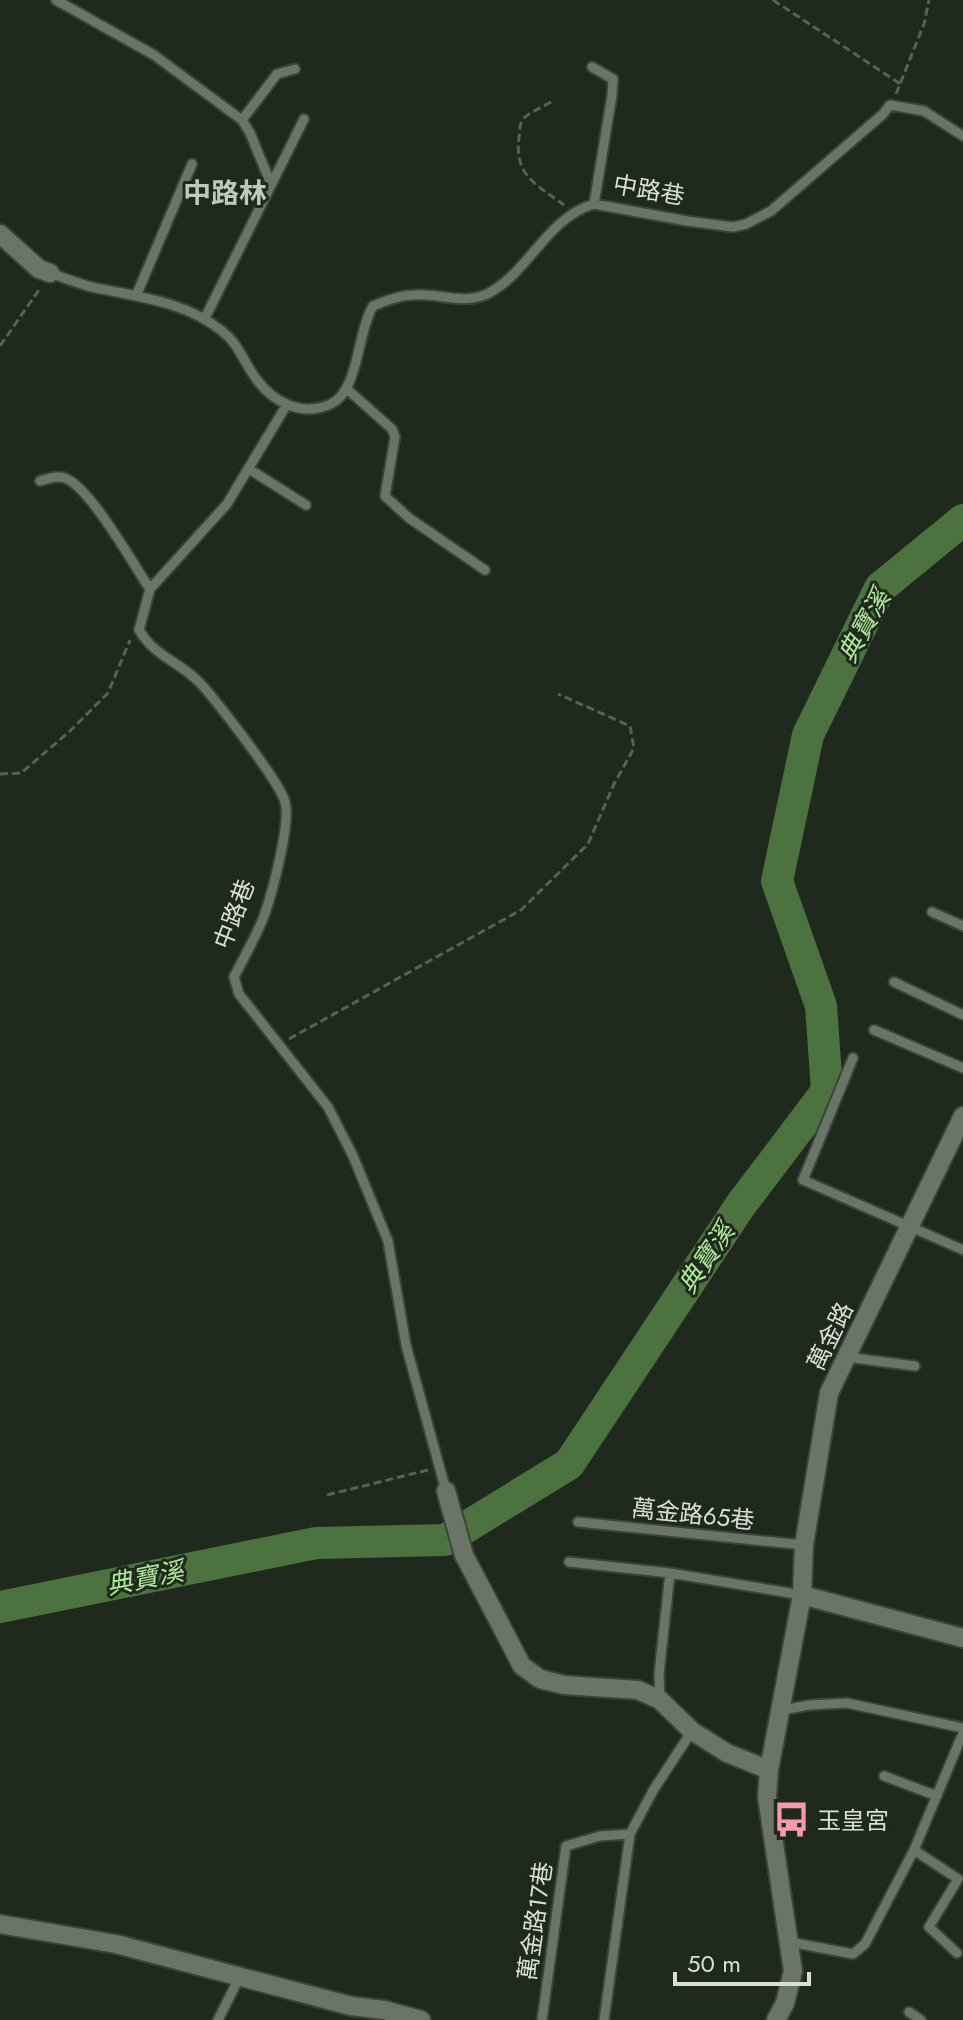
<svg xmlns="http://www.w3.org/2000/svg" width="963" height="2020" font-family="Jost,'Noto Sans TC',sans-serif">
  <rect width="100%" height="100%" fill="#20291d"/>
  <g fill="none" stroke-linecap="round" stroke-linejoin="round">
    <!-- river -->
    <path stroke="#4b723f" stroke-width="32" d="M0,1607L316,1543L445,1540L569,1464L740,1206L827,1091L821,1006L777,881L808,735L880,588L963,520"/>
    <defs>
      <path id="lane" d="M56,0L154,55L242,120L250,133L271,184
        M592,67L613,79L612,95L594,204
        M242,120L277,74L295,69
        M50,273C65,278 81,285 96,288C140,297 186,302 222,331C239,344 244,363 257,380C274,403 303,417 331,404C359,391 357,332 373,306C386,301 400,295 414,295C439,293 463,305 487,294C529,273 546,218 594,204L687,221L733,227L746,224L771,211L883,114L890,105L924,111L963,136
        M136,296L192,164
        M205,318L304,119
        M348,390L392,429L395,437L385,496L409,518L485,570
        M286,406L227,504L150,589L139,630C156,658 179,661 199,682C215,699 280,782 285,802C291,823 272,894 264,916C256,937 244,957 234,977L239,994L328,1107L353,1156L388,1241L406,1345L446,1491
        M249,469L306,505
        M40,481C48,479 56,475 65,478C90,487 133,564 150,589
        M932,912L963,926
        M894,982L963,1015
        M874,1030L963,1068
        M853,1058L803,1180L963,1250
        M846,1357L915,1366
        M578,1522L804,1545
        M569,1562L670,1573L802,1595
        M660,1700L659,1674L670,1573
        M782,1710L810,1705L847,1703L963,1728
        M884,1776L937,1796
        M914,1850L958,1879L929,1927L957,1953
        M790,1942L853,1954L865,1944L914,1850L963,1733
        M909,2012L921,2020
        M218,2020L239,1978
        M542,2020L566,1846L600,1836L630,1834L654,1789L692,1731
        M604,2020L630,1834"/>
      <path id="street" d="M0,234L39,269L50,273
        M446,1491L464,1555L522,1666L540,1679L564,1685L638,1690L660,1700L692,1731L727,1753L769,1770
        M802,1595L963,1638
        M0,1924L116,1944L351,2006L384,2010L421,2020
        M776,2020L785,2003L793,1971L767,1797L769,1770L802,1595L804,1545L829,1393L963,1116"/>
    </defs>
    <!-- lane casing -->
    <use href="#lane" stroke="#3c4339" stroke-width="13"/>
    <!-- street casing -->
    <use href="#street" stroke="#3c4339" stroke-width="22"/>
    <!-- path -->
    <path stroke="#596156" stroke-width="3" stroke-dasharray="8 4" stroke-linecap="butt" d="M773,0L902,85
      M896,94L924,24L929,0
      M551,102C543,107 530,112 524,118C519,123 520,131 519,137C514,176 536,184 564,205
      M0,346L41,287
      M0,774L21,773L69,732L108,693L130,640
      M289,1039L521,910L588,844L614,784L634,748L630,726L558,694
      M327,1495L428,1470"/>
    <!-- lane -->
    <use href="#lane" stroke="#6a7567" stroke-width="9"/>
    <!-- street -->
    <use href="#street" stroke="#6a7567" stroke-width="18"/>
  </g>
  <!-- icons -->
  <defs>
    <symbol id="bus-bare" viewBox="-9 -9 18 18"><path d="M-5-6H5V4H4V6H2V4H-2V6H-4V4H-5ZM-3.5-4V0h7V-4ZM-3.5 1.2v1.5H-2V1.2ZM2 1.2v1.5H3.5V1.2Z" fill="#f39aab" stroke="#20291d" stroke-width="2.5" paint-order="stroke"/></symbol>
  </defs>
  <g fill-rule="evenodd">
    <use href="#bus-bare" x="766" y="1794" width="51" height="51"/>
  </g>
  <g text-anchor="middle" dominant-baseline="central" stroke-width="6" stroke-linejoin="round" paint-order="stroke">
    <!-- street labels -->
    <g font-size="24" fill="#d9dfd7" stroke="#20291d">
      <text transform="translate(649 190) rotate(10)">中路巷</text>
      <text transform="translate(234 914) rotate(-69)">中路巷</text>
      <text transform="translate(830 1336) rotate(-64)">萬金路</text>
      <text transform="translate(693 1514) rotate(6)">萬金路65巷</text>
      <text transform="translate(535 1921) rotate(-82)">萬金路17巷</text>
    </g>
    <!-- poi labels -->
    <g font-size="24" fill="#d9dfd7" stroke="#20291d" text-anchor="start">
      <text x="817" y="1820">玉皇宮</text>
    </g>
    <!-- water labels -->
    <g font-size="26" font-style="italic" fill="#ade89b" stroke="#20291d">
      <text transform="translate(864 626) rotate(-61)">典寶溪</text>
      <text transform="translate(706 1258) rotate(-56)">典寶溪</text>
      <text transform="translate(145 1578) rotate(-11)">典寶溪</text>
    </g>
    <!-- quarter labels -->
    <g font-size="28" font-weight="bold" fill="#bdc9b9" stroke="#20291d">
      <text x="225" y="193">中路林</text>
    </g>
  </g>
  <!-- scale -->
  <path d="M675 1972v12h134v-12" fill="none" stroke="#d9dfd7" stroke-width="4"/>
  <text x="687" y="1972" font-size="24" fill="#d9dfd7" stroke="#20291d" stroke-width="6" paint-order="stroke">50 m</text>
</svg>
